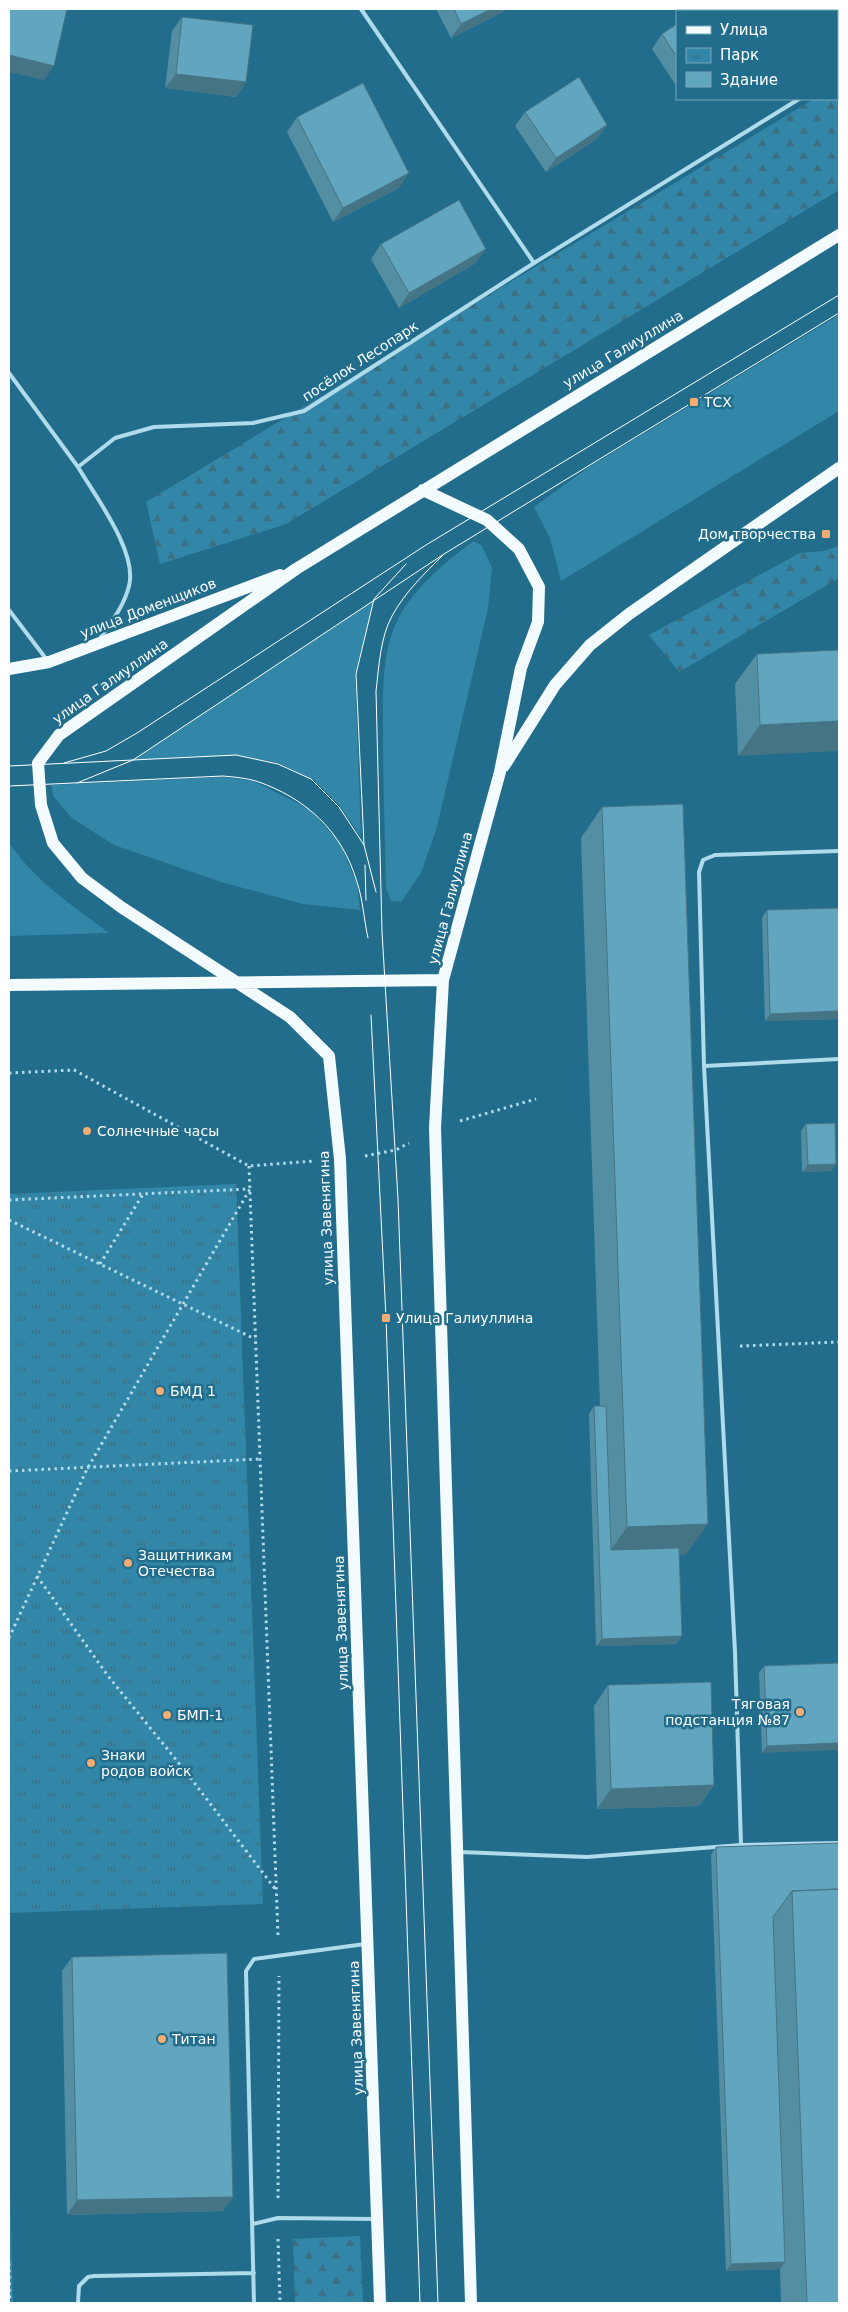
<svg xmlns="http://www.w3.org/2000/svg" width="848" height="2312" font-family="'DejaVu Sans',sans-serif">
  <defs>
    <pattern id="forest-firs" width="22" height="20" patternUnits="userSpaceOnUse" patternTransform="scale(1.25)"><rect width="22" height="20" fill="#3287a8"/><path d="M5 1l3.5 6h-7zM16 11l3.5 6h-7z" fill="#3c6f83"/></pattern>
    <pattern id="park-tufts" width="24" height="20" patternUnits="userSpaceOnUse" patternTransform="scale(1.25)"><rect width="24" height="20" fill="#3287a8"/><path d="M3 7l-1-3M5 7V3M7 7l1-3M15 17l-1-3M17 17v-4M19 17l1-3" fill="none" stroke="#3c6f83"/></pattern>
  </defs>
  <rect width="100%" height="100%" fill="#226d8c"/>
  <!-- grass -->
  <path fill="#3287a8" d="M839,315V411L561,581L550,538L534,507L589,467Z
    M474,541L482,546L492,568L488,608L437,827L421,873L401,902L391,901L386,888C385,836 383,784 383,732C383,694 381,654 398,619C413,589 447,560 474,541Z
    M373,601L355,674L361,837L340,806L312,779L279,763L236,755L134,760Z
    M222,777L253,781L309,809L340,843L357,884L360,910L303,904L221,882L114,845L72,818L54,797L51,785Z
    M9,842C33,880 73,906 109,933L9,936Z"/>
  <!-- forest -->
  <path fill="url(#forest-firs)" d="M839,84V190L286,524L160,564L146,502L814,99H837V85Z
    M839,546V578L679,672L649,635L800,553L824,551Z
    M360,2236L363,2303H295L293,2239Z"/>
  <!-- park -->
  <path fill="url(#park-tufts)" d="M236,1184L263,1904L9,1913V1194Z
    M9,2155L13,2303H9Z"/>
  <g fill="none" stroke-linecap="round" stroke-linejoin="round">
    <!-- path -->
    <path stroke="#b0dbeb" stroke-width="3" stroke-dasharray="2.5 4" stroke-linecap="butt" d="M9,1073L74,1070L249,1166L314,1161
      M460,1121L536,1099
      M365,1156L396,1150L409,1143
      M249,1166L278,1935
      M9,1200L249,1189
      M9,1220L255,1339
      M100,1264L143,1194
      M740,1346L839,1342
      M9,1471L260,1459
      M37,1576L108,1676L186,1772L276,1890
      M9,1638L87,1469L250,1189
      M278,2198L279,1976
      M278,2239L280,2303
      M9,2263L10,2303"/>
    <!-- lane -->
    <path stroke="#b0dbeb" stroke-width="4" d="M361,9L534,263
      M837,75L839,74
      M9,373L78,467
      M9,610L47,660
      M101,637C112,621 124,606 129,586C138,552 95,496 78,467L115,438L154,427L253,423L304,411L534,263L799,99
      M704,1066L839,1059
      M741,1845L735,1652L704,1066L699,872L703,860L715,855L839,851
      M460,1852L587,1857L741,1845L839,1843
      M253,2224L278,2218L375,2219
      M78,2303L79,2286L88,2277L94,2276L254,2273
      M254,2303L246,1971L254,1959L365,1944"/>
    <!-- primary -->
    <path stroke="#f4fbfe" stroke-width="12" d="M423,490L487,520L519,549L539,587L538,622L521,668L500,772L443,980L435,1128L471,2303
      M9,669L49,662L280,575
      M504,766L555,685L590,645L629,614L839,468
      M9,985L443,980
      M380,2303L340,1159L329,1056L290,1017L121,907L82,878L53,843L41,805L38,763L59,735L296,569L839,235"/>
    <!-- tram -->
    <path stroke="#fff" stroke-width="1" d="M64,763L106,751L137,733L426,545L839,295
      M9,766L236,755L278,764L311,779L339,807L364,845L376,892
      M77,783L133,760L444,554L839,313
      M9,786L223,776C234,777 246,778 256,781C306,798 342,831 357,882C363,900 364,920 368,938
      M364,845L356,674L374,599L406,564
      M365,865L366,900
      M371,1015L386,1318L420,2303
      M438,2303L398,1199L382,932L376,691C379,667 380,638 392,616C405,592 425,573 444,554"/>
  </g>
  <!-- wall -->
  <path fill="#548ea3" d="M436,9H505L503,12L451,38Z
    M800,9H814L810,11H802Z
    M182,17L246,82L236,97L165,88L172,31Z
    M677,24V87L652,49L662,34Z
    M525,112L607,125L597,139L546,172L515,126Z
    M297,117L399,188L333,222L287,132Z
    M381,244L476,263L399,308L371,259Z
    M839,650L738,756L735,684L757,654Z
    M602,807L686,1555H679L682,1636L676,1644L596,1646L589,1414L594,1406H600L581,838Z
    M839,908V1019L765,1021L762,918L767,910Z
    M806,1124L836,1164L831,1171L802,1172L801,1131Z
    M839,1663L762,1753L759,1673L764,1666Z
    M608,1685L714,1785L699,1806L597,1809L594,1706Z
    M839,1843V2303H781L780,2269L726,2271L711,1855L716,1847Z
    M72,1957L233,2197L223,2211L67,2215L62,1971Z"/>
  <!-- shaded-wall -->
  <path fill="#457485" d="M491,9H505L503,12L451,38L461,24Z
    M808,9H814L810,11H806Z
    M9,55L54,66L44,80L9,72Z
    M176,74L246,82L236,97L165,88Z
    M607,125L597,139L546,172L556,158Z
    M409,173L399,188L333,222L343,208Z
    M486,249L476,263L399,308L409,293Z
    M839,721V751L738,756L760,725Z
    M839,1011V1019L765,1021L770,1014Z
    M836,1164L831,1171L802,1172L808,1165Z
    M708,1524L686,1555L605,1558L627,1527Z
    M682,1636L676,1644L596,1646L602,1639Z
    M839,1743V1750L762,1753L767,1746Z
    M714,1785L699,1806L597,1809L611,1789Z
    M233,2197L223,2211L67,2215L77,2200Z
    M785,2262L780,2269L726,2271L731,2264Z"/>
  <!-- building -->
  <path fill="#62a5be" stroke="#457485" d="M10,9H67L54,66L9,55V13Z
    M454,9H491L461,24Z
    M701,9H738L740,11H697Z
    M182,17L253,25L246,82L176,74Z
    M677,24V57L662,34Z
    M579,77L607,125L556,158L525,112Z
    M363,83L409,173L343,208L297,117Z
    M459,200L486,249L409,293L381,244Z
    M839,650V721L760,725L757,654Z
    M683,804L708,1524L627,1527L602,807Z
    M839,908V1011L770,1014L767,910Z
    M835,1123L836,1164L808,1165L806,1124Z
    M594,1406H606L611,1550L679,1548L682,1636L602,1639Z
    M839,1663V1743L767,1746L764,1666Z
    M711,1682L714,1785L611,1789L608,1685Z
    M839,1843V1889L792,1891L773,1917L785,2262L731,2264L716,1847Z
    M839,1889V2303H807L792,1891Z
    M227,1953L233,2197L77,2200L72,1957Z"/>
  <!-- markers -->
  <g fill="#f8ac71" stroke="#226d8c" stroke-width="2">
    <rect x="689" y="397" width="10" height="10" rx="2.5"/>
    <rect x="821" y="529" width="10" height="10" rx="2.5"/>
    <circle cx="87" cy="1131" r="5"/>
    <rect x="381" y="1313" width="10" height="10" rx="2.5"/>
    <circle cx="160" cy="1391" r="5"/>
    <circle cx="128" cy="1563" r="5"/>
    <circle cx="800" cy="1712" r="5"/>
    <circle cx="167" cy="1715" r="5"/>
    <circle cx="91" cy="1763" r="5"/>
    <circle cx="162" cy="2039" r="5"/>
  </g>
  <g text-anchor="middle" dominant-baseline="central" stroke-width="5" stroke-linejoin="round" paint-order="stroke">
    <!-- street labels -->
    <g font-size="14" fill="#fff" stroke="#226d8c">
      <text transform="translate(623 349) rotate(-31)">улица Галиуллина</text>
      <text transform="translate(360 361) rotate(-33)">посёлок Лесопарк</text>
      <text transform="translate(148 608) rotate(-21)">улица Доменщиков</text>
      <text transform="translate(110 681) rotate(-35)">улица Галиуллина</text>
      <text transform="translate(450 898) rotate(-75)">улица Галиуллина</text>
      <text transform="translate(326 1218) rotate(-92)">улица Завенягина</text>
      <text transform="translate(341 1623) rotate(-92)">улица Завенягина</text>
      <text transform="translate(356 2028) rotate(-92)">улица Завенягина</text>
    </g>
    <!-- poi labels -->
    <g font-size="14" fill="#fff" stroke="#226d8c" text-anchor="start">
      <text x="704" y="402">ТСХ</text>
      <text x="816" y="534" text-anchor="end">Дом творчества</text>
      <text x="97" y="1131">Солнечные часы</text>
      <text x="396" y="1318">Улица Галиуллина</text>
      <text x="170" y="1391">БМД 1</text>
      <text x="138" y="1555">Защитникам<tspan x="138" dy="16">Отечества</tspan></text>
      <text x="790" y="1704" text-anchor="end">Тяговая<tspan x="790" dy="16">подстанция №87</tspan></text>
      <text x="177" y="1715">БМП-1</text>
      <text x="101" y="1755">Знаки<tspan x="101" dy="16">родов войск</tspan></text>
      <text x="172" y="2039">Титан</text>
    </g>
  </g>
  <!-- border -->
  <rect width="848" height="2312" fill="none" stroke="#ffffff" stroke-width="20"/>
  <!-- legend -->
  <rect x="676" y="10" width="162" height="90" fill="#226d8c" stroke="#7aa7ba"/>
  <rect x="686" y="26" width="25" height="8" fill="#f4fbfe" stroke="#7aa7ba"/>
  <text x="720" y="35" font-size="15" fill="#ffffff">Улица</text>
  <rect x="686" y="48" width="25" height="15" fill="url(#park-tufts)" stroke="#7aa7ba"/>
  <text x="720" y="60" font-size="15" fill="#ffffff">Парк</text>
  <rect x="686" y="72" width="25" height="15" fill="#62a5be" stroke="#7aa7ba"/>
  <text x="720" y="85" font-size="15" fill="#ffffff">Здание</text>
</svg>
